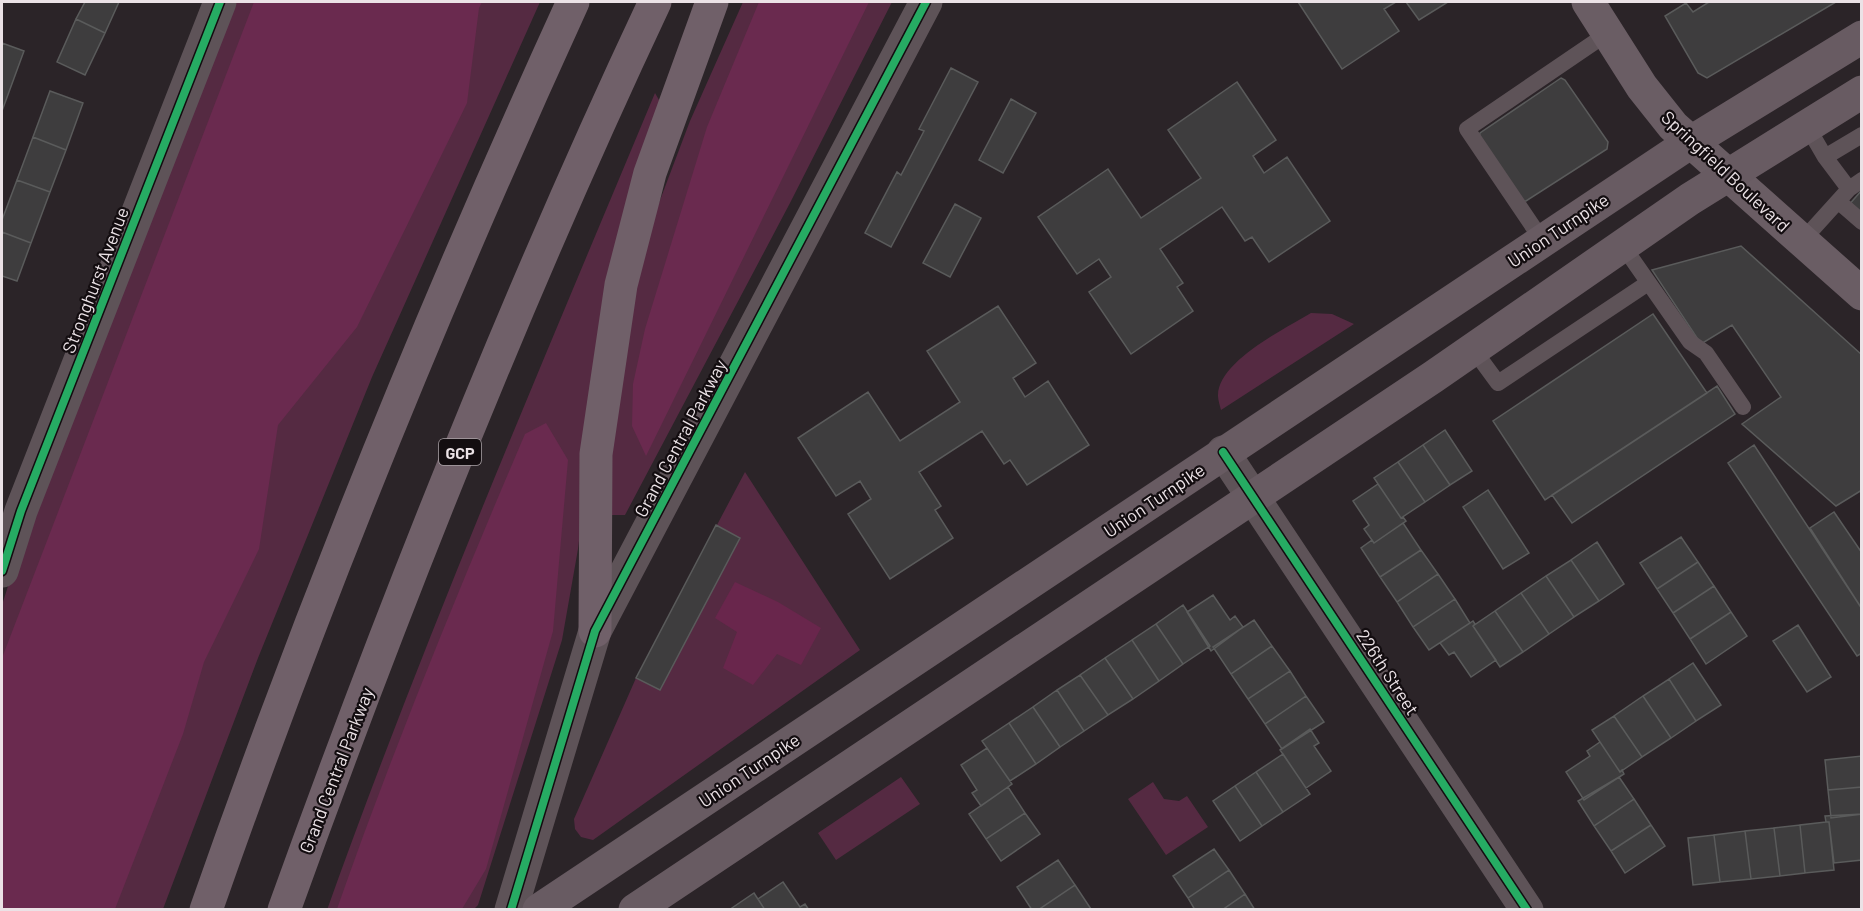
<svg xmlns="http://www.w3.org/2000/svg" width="1863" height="911" font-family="Barlow,sans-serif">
  <rect width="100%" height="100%" fill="#2b2428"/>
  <!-- green -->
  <path fill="#552a42" d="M233,2H540L372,377L258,658L163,909L2,910V605L47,464Z
    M743,2H892L790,203L625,515H605L613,433L643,245L690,121Z
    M655,93L663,107L613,266L578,549L562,640L478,905L473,910H327C426,633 542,364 655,93Z
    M1311,313L1332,314L1354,324L1221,410C1220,406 1218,400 1218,396C1217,362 1286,328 1311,313Z
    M745,472L860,650L593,840L581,837L575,829L574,819L636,678Z
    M901,777L920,804L836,860L818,833Z
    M1153,782L1164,799L1179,801L1187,796L1208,827L1166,855L1128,799Z"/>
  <!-- forest -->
  <path fill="#6a2a4f" d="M254,2H482L479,8L467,103L357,327L278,425L259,549L204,662L183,734L115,909H2V658Z
    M759,2H869L646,456L632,426L633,384L645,329L707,127Z
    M546,423L568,460L553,631L486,869L462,909H337C393,749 458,591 525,434Z"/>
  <!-- water -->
  <path fill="#69264c" d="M735,582L778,602L821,628L801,665L777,654L753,685L723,668L737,632L715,618Z"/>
  <!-- building -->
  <path fill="#3e3d3e" stroke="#5a5b5b" stroke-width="1.5" d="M85,2H119L105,33L76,19Z
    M1298,2H1396L1384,9L1399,31L1342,69Z
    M1406,2H1448L1419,20Z
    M1709,2H1836L1707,78L1698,73L1665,16L1686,3L1693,12Z
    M76,19L105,33L85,75L57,62Z
    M2,43L24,51L2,111Z
    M951,68L978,82L891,247L865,233L897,172L901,175L924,131L919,129Z
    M1561,78L1565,80L1608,142L1607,149L1526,201H1520L1479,138L1480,133Z
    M1237,82L1276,140L1253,156L1264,173L1287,157L1330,221L1269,262L1252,237L1245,241L1222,207L1160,249L1183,283L1177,287L1193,311L1131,354L1089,292L1111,277L1099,259L1077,274L1038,217L1108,169L1141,218L1201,178L1168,130Z
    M50,91L83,103L66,150L33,137Z
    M1011,99L1036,113L1003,173L979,160Z
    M33,137L66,150L50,192L17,180Z
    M17,180L50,192L31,243L2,232V220Z
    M1862,190V219L1847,207Z
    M955,204L981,218L950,277L923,263Z
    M2,232L31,243L17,281L2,276Z
    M1741,246L1862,355V490L1836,506L1742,424L1781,397L1732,325L1701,344L1652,270Z
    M998,306L1036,363L1013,378L1025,397L1048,381L1089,445L1027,485L1010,460L1004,464L982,431L919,472L941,506L935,510L953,538L890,579L848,514L871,499L860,481L836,496L798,438L868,392L900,441L960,402L927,351Z
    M1653,314L1707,393L1545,500L1493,421Z
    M1717,386L1735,414L1572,523L1552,495Z
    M1445,430L1472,471L1450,485L1423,445Z
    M1423,445L1450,485L1425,502L1398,462Z
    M1754,445L1862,609V653L1857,656L1728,463Z
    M1398,462L1425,502L1401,518L1374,478Z
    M1378,484L1401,518L1403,517L1406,521L1374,543L1364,529L1369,525L1353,501Z
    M1488,490L1529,553L1503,569L1463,507Z
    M1834,512L1862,553V609L1810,528Z
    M1403,523L1421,550L1380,577L1361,548L1372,540L1374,543Z
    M716,525L740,538L660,690L636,678Z
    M1681,537L1698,562L1657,589L1640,563Z
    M1597,542L1624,584L1599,601L1571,560Z
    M1421,550L1438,574L1397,602L1380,577Z
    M1571,560L1599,601L1574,617L1546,576Z
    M1698,562L1714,586L1673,613L1657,589Z
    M1438,574L1455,599L1413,627L1397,602Z
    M1546,576L1574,617L1549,634L1521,593Z
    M1714,586L1731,612L1690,639L1673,613Z
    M1521,593L1549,634L1523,652L1495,611Z
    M1213,595L1230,620L1235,616L1243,627L1211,651L1187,612Z
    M1455,599L1470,623L1429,650L1413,627Z
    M1183,605L1210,646L1183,664L1156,624Z
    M1495,611L1523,652L1500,667L1473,626Z
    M1731,612L1747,636L1706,664L1690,639Z
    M1254,620L1272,646L1231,674L1213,647Z
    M1473,621L1475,624L1473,626L1496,660L1471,677L1454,652L1449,655L1440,643Z
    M1156,624L1183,664L1159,681L1132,640Z
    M1798,625L1831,677L1807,692L1773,641Z
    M1132,640L1159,681L1133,699L1105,658Z
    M1272,646L1290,671L1248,699L1231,674Z
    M1105,658L1133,699L1108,715L1080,675Z
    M1693,663L1721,705L1696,721L1669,679Z
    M1290,671L1306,696L1265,724L1248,699Z
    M1080,675L1108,715L1084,731L1057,690Z
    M1669,679L1696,721L1671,738L1643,696Z
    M1057,690L1084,731L1060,747L1033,707Z
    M1306,696L1324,722L1282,749L1265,724Z
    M1643,696L1671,738L1642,757L1614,716Z
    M1033,707L1060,747L1036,764L1009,723Z
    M1614,716L1642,757L1620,772L1592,730Z
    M1009,723L1036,764L1010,781L982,741Z
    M1310,729L1319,743L1314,746L1331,771L1306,788L1280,750Z
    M1600,742L1620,772L1622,770L1624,774L1584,800L1566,772L1590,756L1587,751Z
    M987,748L1012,784L981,806L972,793L977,790L961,765Z
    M1283,754L1310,794L1283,812L1256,772Z
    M1862,756V787L1828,790L1825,760Z
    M1256,772L1283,812L1262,826L1235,786Z
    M1619,777L1634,799L1594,826L1578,801Z
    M1235,786L1262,826L1240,841L1213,801Z
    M1008,787L1025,813L986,839L969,814Z
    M1862,787V814L1831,818L1828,790Z
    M1634,799L1651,825L1611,851L1594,826Z
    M1025,813L1040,834L1001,861L986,839Z
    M1862,814V860L1834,863L1829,822H1826L1825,816Z
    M1826,822H1829L1834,870L1805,873L1800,825Z
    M1651,825L1665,846L1625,873L1611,851Z
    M1800,825L1805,873L1780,876L1774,828Z
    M1774,828L1780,876L1751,879L1745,831Z
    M1745,831L1751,879L1720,882L1714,835Z
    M1714,835L1720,882L1693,885L1688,838Z
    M1214,849L1229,870L1188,898L1173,876Z
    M1058,860L1075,885L1038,910H1032L1017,887Z
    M1229,870L1245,894L1222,910H1195L1188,898Z
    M783,882L800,907L805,904L809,910H765L758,899Z
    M1075,885L1091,909L1038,910Z
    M754,893L765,910H729Z
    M1245,894L1255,910H1222Z"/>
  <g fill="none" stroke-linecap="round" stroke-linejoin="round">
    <!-- service -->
    <path stroke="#5e5358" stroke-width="16" d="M1807,126L1825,157L1849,189
      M1825,157L1862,135
      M1839,202L1862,222
      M1542,240L1467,129L1608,33
      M1802,241L1849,189L1862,180
      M1623,246L1690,342L1706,353L1743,407
      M1473,349L1498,383L1648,283"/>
    <!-- minor -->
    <path stroke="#5e5358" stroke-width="33" d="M1223,452L1527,910
      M2,571L21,511L220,2
      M511,910L595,631L926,2"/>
    <!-- secondary -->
    <path stroke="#6a5d64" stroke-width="33" d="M1588,2L1642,87L1673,126L1862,294"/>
    <!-- primary -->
    <path stroke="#685b62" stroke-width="33" d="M539,910L1691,142L1862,37
      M635,910L1433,377L1690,199L1862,92"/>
    <!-- motorway -->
    <path stroke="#706069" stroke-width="33" d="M595,631L596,454L621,285L650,173L712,2
      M206,910C314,601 437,299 573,2
      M284,910C395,602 516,297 655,2"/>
    <defs>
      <path id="cycleway" d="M1223,452L1527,910
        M2,571L21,511L220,2
        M511,910L595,631L926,2"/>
    </defs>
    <!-- cycleway casing -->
    <use href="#cycleway" stroke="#130d10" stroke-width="11"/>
    <!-- cycleway -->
    <use href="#cycleway" stroke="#26ab63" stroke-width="8"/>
  </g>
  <g text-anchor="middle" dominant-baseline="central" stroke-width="4.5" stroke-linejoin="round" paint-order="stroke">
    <!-- shield labels -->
    <rect fill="#130d10" stroke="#aaa2a6" stroke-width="1.5" x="439" y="439" width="42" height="26" rx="4.5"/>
    <g font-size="16" font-weight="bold" fill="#ebe2e6">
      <text x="460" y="452">GCP</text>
    </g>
    <!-- street labels -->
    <g font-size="18" fill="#ebe2e6" stroke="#130d10">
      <text transform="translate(1726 171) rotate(43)">Springfield Boulevard</text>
      <text transform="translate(1558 230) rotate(-34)">Union Turnpike</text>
      <text transform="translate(95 280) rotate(-69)">Stronghurst Avenue</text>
      <text transform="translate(680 438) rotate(-62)">Grand Central Parkway</text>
      <text transform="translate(1154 500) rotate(-34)">Union Turnpike</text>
      <text transform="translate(1388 672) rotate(57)">226th Street</text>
      <text transform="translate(336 770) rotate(-69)">Grand Central Parkway</text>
      <text transform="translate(749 770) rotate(-34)">Union Turnpike</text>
    </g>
  </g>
  <!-- border -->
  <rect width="1863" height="911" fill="none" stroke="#ebe2e6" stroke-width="6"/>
</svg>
